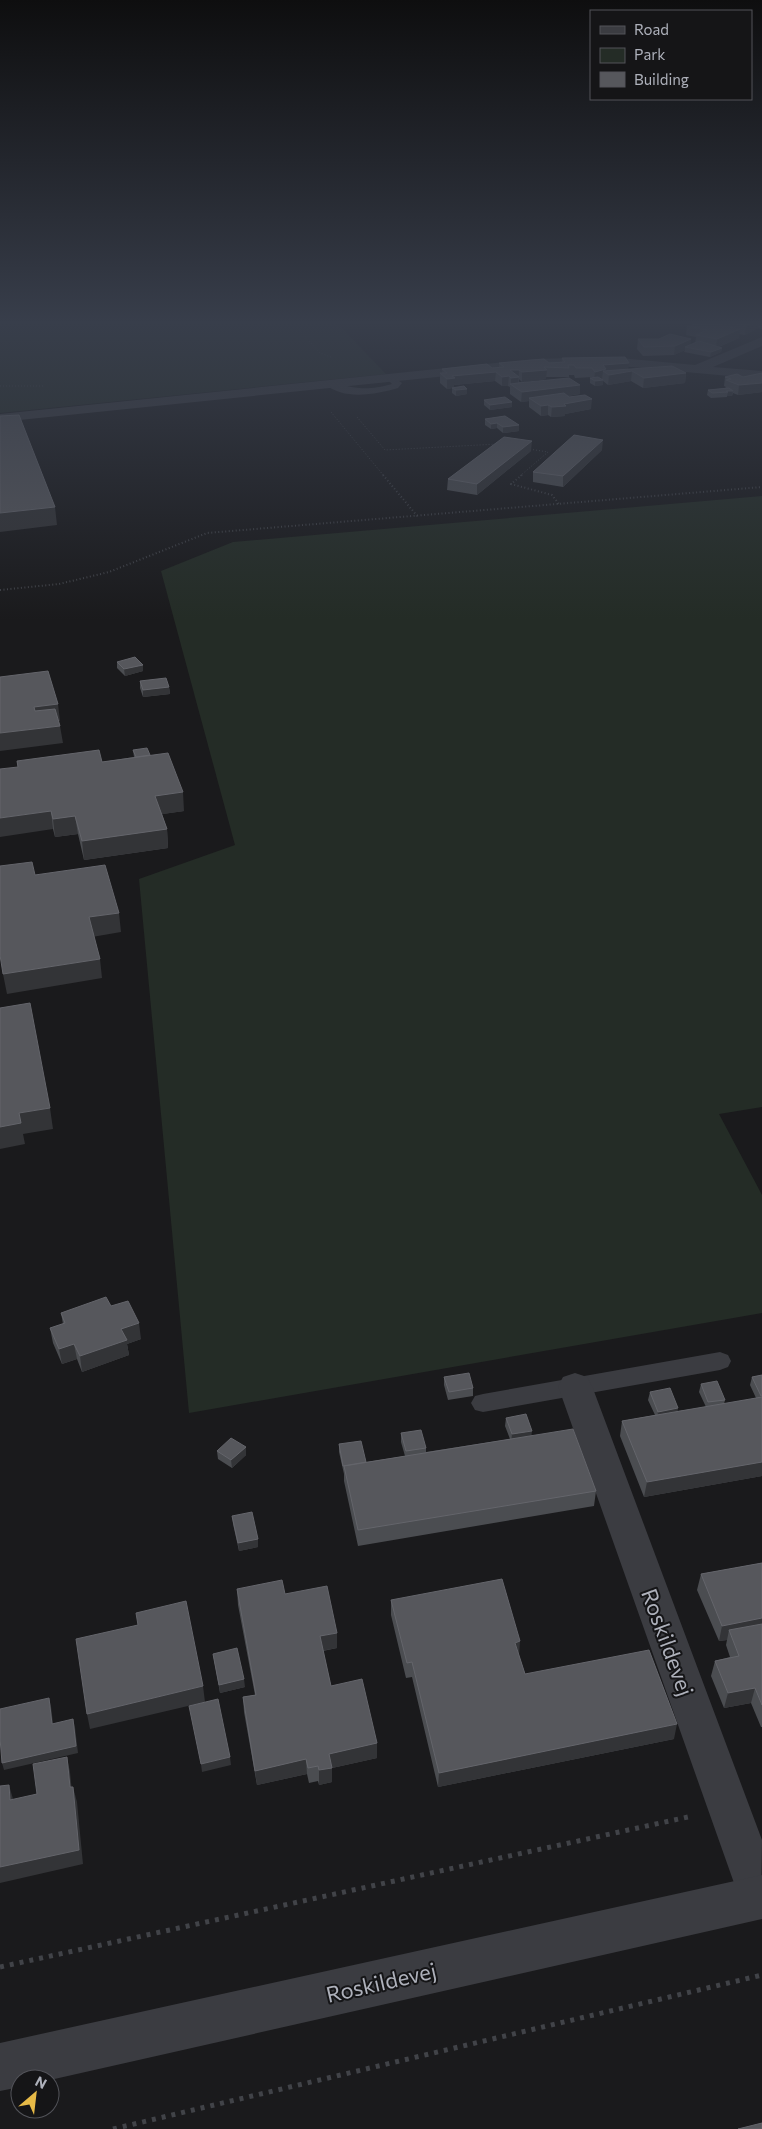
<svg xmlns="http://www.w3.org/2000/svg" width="762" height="2129" font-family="Commissioner,sans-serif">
  <rect width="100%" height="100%" fill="#1a1a1c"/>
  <!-- green -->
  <path fill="#242c26" d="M0,321H335L386,374L0,413Z
    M762,496V1107L719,1114L762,1195V1313L189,1413L139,879L235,845L161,571L233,542Z"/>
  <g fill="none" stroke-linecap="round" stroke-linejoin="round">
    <!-- path-far2 -->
    <path stroke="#414348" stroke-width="1" stroke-dasharray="1 2" stroke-linecap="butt" d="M291,321L320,353L331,357
      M0,386H44
      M331,412L384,476
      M357,417L385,450L498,444
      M520,476L548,452L529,449"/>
    <!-- path-far1 -->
    <path stroke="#414348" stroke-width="2" stroke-dasharray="1 2.5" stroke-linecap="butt" d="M383,475L418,517
      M522,475L511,484L552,495L559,504
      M0,590L59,584L109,572L207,533L762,487"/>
    <!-- path -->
    <path stroke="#414348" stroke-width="5" stroke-dasharray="4 6" stroke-linecap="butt" d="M0,1967L688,1817
      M113,2129L762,1975"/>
    <!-- service -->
    <path fill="#3b3c41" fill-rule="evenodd" d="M390,375L402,383L398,388C377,394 344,401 325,384L330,381C355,389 366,391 392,384L386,378Z
      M720,1352L728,1355L731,1361L728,1367L720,1370L483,1412L475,1410L471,1403L475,1396L483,1394Z"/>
    <!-- minor -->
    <path fill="#3b3c41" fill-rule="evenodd" d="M762,337V346L713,367L762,371V379L609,365L534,367L0,422V414L534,359L609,357L695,365Z
      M575,1373L587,1377L592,1386L762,1840L761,1919L745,1913L739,1897L558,1386L563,1377Z"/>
    <!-- tertiary -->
    <path fill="#3b3c41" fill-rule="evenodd" d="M762,1875V1919L50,2080L20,2079V2087L0,2091V2043Z"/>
  </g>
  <!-- wall -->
  <path fill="#4b4d51" d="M718,321H762V329L758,328L745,335L739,334V338L719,347L722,348L721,352L710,357L684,352L685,350L674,355L643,356L637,349L638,339H691L690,345L695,343L696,337L686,335L687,326L718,325Z
    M562,358L628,369L686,373L685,383L643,388L631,381L608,385L603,381V385L595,386L590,383V378H592V377L575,378L574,375H569V377H546V379L522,382L519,379V382L580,394L568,396L591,409L565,414V416L551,417L548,415L541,416L529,407V401L521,402L510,394V387L508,386H502L495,381L454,385V387L467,394L456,396L452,393V388L447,389L440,383V373H442V369L492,368L499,367V363L562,362Z
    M762,373V392L738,395L733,393L732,396H727V397L711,398L707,395L708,390L725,388L726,387L724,386L725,377H743Z
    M484,400L512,407L490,410L484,405Z
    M505,416L519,431L503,433L497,428L491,429L485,425V419Z
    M602,450L563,487L533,482V472Z
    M531,451L477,495L447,490L448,479Z
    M117,662L143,665V671L125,676L117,668Z
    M140,681L169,687L170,694L143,697L140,688Z
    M133,750L150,755L184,811L162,814L167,829L168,848L84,860L78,834L55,837L53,829L18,767L17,761L102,762L134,757Z
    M111,1306L141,1339L127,1344L129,1355L82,1372L77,1359L62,1364L53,1343L50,1328L63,1324L61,1313Z
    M762,1375V1476L644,1497L620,1436L622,1421L655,1415L648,1400L650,1392L678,1411L706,1407L699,1392L701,1384L725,1400L724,1404L756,1398L750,1385L752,1377Z
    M444,1377L473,1388V1396L448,1400L444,1385Z
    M506,1418L531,1435L596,1491L594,1506L358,1546L344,1481V1474L339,1452V1444L366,1462L405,1456L401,1442V1433L426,1448V1452L510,1439L505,1426Z
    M246,1447V1455L232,1468L218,1459L217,1451Z
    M232,1516L258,1539V1547L239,1551L233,1524Z
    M762,1563V1727H761L751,1703L724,1708L711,1676L715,1661L730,1657L726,1645L727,1640L719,1641L697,1590L701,1574Z
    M237,1589L285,1594L337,1648L323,1651L331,1686L377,1743V1758L332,1768V1782L319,1785L318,1781L309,1783L307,1774L257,1785L244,1712L243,1697L255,1695L238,1605Z
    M391,1600L519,1655L525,1674L674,1739L438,1787L412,1677L406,1678L391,1615Z
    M213,1654L245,1687L220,1693Z"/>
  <!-- shaded-wall -->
  <path fill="#333437" d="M755,321H759L758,328L745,335L746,326Z
    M740,329L739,338L716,348L717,339Z
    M691,339L690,348L685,347V350L674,355L675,346Z
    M722,348L721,352L710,357L711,352Z
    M629,363L628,372L632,371L631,381L608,385L609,375L603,371L602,379L594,380L595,372L603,365Z
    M510,370H519L518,387L511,385V378Z
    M547,370L546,379L522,382V372Z
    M496,372L495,381L454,385V388L447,389V379L452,376Z
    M686,373L685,383L643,388L644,378Z
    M509,376L508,386H502V377Z
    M603,380V385L595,386V381Z
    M762,383V392L738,395L739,385Z
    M580,385V394L533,400L529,398V401L521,402L522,392Z
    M467,389V394L456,396V390Z
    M726,391H733L732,396H727L728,392Z
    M592,399L591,409L565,414V416L551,417L552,407L564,404Z
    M512,402V407L490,410V405Z
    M548,405V415L541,416V406Z
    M497,423V428L491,429V424Z
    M519,425V431L503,433V427Z
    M603,440L602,450L563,487V476Z
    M532,441L531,451L477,495V484Z
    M55,507L57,525L0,532V513Z
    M143,665V671L125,676L124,669Z
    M169,687L170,694L143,697V690Z
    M58,704L60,721L37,724L34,707Z
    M60,726L63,743L0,751V733Z
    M183,792L184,811L157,815L155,796Z
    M51,811L53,829L0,837V818Z
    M75,816L78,834L55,837L53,819Z
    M167,829L168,848L84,860L82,841Z
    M119,913L121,932L92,937L89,917Z
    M100,959L102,978L7,994L3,974Z
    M50,1108L53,1129L23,1134L25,1144L0,1149V1127L19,1113Z
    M139,1323L141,1339L127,1344L129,1355L82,1372L80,1356L121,1329Z
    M74,1344L77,1359L62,1364L59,1349Z
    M678,1408L677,1416L657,1420L658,1412Z
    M532,1431L531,1439L511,1443L512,1434Z
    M246,1447V1455L232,1468L231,1460Z
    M762,1462V1476L644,1497L647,1482Z
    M258,1539V1547L239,1551L238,1543Z
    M762,1618V1633L729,1630L727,1640L719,1641L722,1626Z
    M337,1633V1648L321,1651L320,1636Z
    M520,1641L519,1656L515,1643Z
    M244,1679L245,1687L220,1693L219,1685Z
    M203,1686L205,1702L90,1729L87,1714Z
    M755,1688L751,1703L724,1708L728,1693Z
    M49,1698L51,1706L54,1732L52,1724Z
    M73,1719L75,1727L78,1753L4,1770L2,1763Z
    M677,1724L674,1739L438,1787L439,1773Z
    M377,1743V1758L332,1768V1782L319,1785V1770L329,1754Z
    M67,1757L70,1772L73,1802L70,1787Z
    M230,1757L231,1765L202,1772L201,1764Z
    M306,1759L307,1774L257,1785L255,1771Z
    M9,1785L13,1799L10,1800Z
    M73,1787L77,1802L83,1864L0,1883V1867Z"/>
  <!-- building -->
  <path fill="#56575c" stroke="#64656b" d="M723,321H755L746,326Z
    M705,322L740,329L717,339L696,335L707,330L687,326Z
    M670,334L691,339L675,346L644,347L638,339H659Z
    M699,341L722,348L711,352L685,347Z
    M625,357L629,363L603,365L606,369L595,372L592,368H576L574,365H568L569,368L544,367L547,370L522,372L519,370H510L519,377L511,378L509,376L502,377L496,372L452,376L455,378L447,379L440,373H447L442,369L487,364L492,368L504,367L499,363L544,359L549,363L565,362L562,358Z
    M672,366L686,373L644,378L632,371L609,375L603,371Z
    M762,373V383L739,385L726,380L731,379L725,377L737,374L743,377Z
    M598,377L603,380L595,381L590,378Z
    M569,378L580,385L522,392L510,384L518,383Z
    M464,386L467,389L456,390L452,388Z
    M729,388L733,391H726L728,392L712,393L708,390Z
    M564,393L569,397L585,395L592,399L564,404L566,406L552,407L548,405L541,406L529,398Z
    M505,397L512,402L490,405L484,400Z
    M19,415L55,507L0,513V416Z
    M505,416L519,425L503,427L497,423L491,424L485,419Z
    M574,435L603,440L563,476L533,472Z
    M504,437L532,441L477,484L448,479Z
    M135,657L143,665L124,669L117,662Z
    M48,671L58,704L34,707L35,711L55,709L60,726L0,733V677Z
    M166,678L169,687L143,690L140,681Z
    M147,748L150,755L136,757L133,750Z
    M99,750L102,762L168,753L183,792L155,796L167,829L82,841L75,816L53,819L51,811L0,818V769L18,767L17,761Z
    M32,862L35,875L105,865L119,913L89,917L100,959L3,974L0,955V866Z
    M30,1003L50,1108L19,1113L21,1123L0,1127V1008Z
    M106,1297L111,1306L128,1301L139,1323L121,1329L127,1340L80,1356L74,1344L59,1349L50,1328L65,1323L61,1313Z
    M469,1373L473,1388L449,1392L444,1377Z
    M762,1375V1396H761L752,1377Z
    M717,1381L725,1400L708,1402L701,1384Z
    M670,1388L678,1408L658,1412L650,1392Z
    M762,1397V1462L647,1482L622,1421Z
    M526,1414L532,1431L512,1434L506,1418Z
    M573,1429L596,1491L358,1530L344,1466Z
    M421,1430L426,1448L406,1451L401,1433Z
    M231,1438L246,1447L231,1460L217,1451Z
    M361,1441L366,1462L343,1466L339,1444Z
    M252,1512L258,1539L238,1543L232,1516Z
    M762,1563V1618L722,1626L701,1574Z
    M502,1579L520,1641L515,1643L525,1674L649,1650L677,1724L439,1773L412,1662L407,1663L391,1600Z
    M282,1580L285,1594L327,1586L337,1633L320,1636L331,1686L362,1679L377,1743L329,1754L332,1768L319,1770L318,1766L308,1768L306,1759L255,1771L243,1697L256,1695L237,1589Z
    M186,1601L203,1686L87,1714L76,1639L138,1625L136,1613Z
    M762,1624V1705L755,1688L728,1693L715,1661L739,1656L729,1630Z
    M237,1648L244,1679L219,1685L213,1654Z
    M49,1698L52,1724L73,1719L76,1746L2,1763L0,1738V1709Z
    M218,1699L230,1757L201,1764L189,1706Z
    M67,1757L70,1787H73L79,1850L0,1867V1786L9,1785L10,1800L37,1794L33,1764Z
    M762,2123V2129H738Z"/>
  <!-- sky -->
  <linearGradient id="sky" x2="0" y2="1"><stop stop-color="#0e0e0f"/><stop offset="0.52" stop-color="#383e4b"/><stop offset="1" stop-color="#383e4b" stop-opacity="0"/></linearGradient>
  <rect width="762" height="620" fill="url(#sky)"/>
  <g text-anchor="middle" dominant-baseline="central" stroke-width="4" stroke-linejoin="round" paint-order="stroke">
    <!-- near-street labels -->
    <g font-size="22" fill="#aeb1bb" stroke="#151517">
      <text transform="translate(668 1642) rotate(70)">Roskildevej</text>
      <text transform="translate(381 1982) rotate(-13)">Roskildevej</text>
    </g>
  </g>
  <!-- legend -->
  <rect x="590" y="10" width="162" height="90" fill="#151517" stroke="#525359"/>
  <rect x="600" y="26" width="25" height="8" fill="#3b3c41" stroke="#525359"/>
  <text x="634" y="35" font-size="15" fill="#aeb1bb">Road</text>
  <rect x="600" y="48" width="25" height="15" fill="#242c26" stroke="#525359"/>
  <text x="634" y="60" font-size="15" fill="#aeb1bb">Park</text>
  <rect x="600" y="72" width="25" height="15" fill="#56575c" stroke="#525359"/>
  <text x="634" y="85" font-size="15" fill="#aeb1bb">Building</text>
  <!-- north arrow -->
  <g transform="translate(35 2094) rotate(28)"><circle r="24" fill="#151517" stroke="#525359"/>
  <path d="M0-4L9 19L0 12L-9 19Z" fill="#e7ba47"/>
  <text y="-8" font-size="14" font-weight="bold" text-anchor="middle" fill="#aeb1bb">N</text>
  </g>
</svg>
